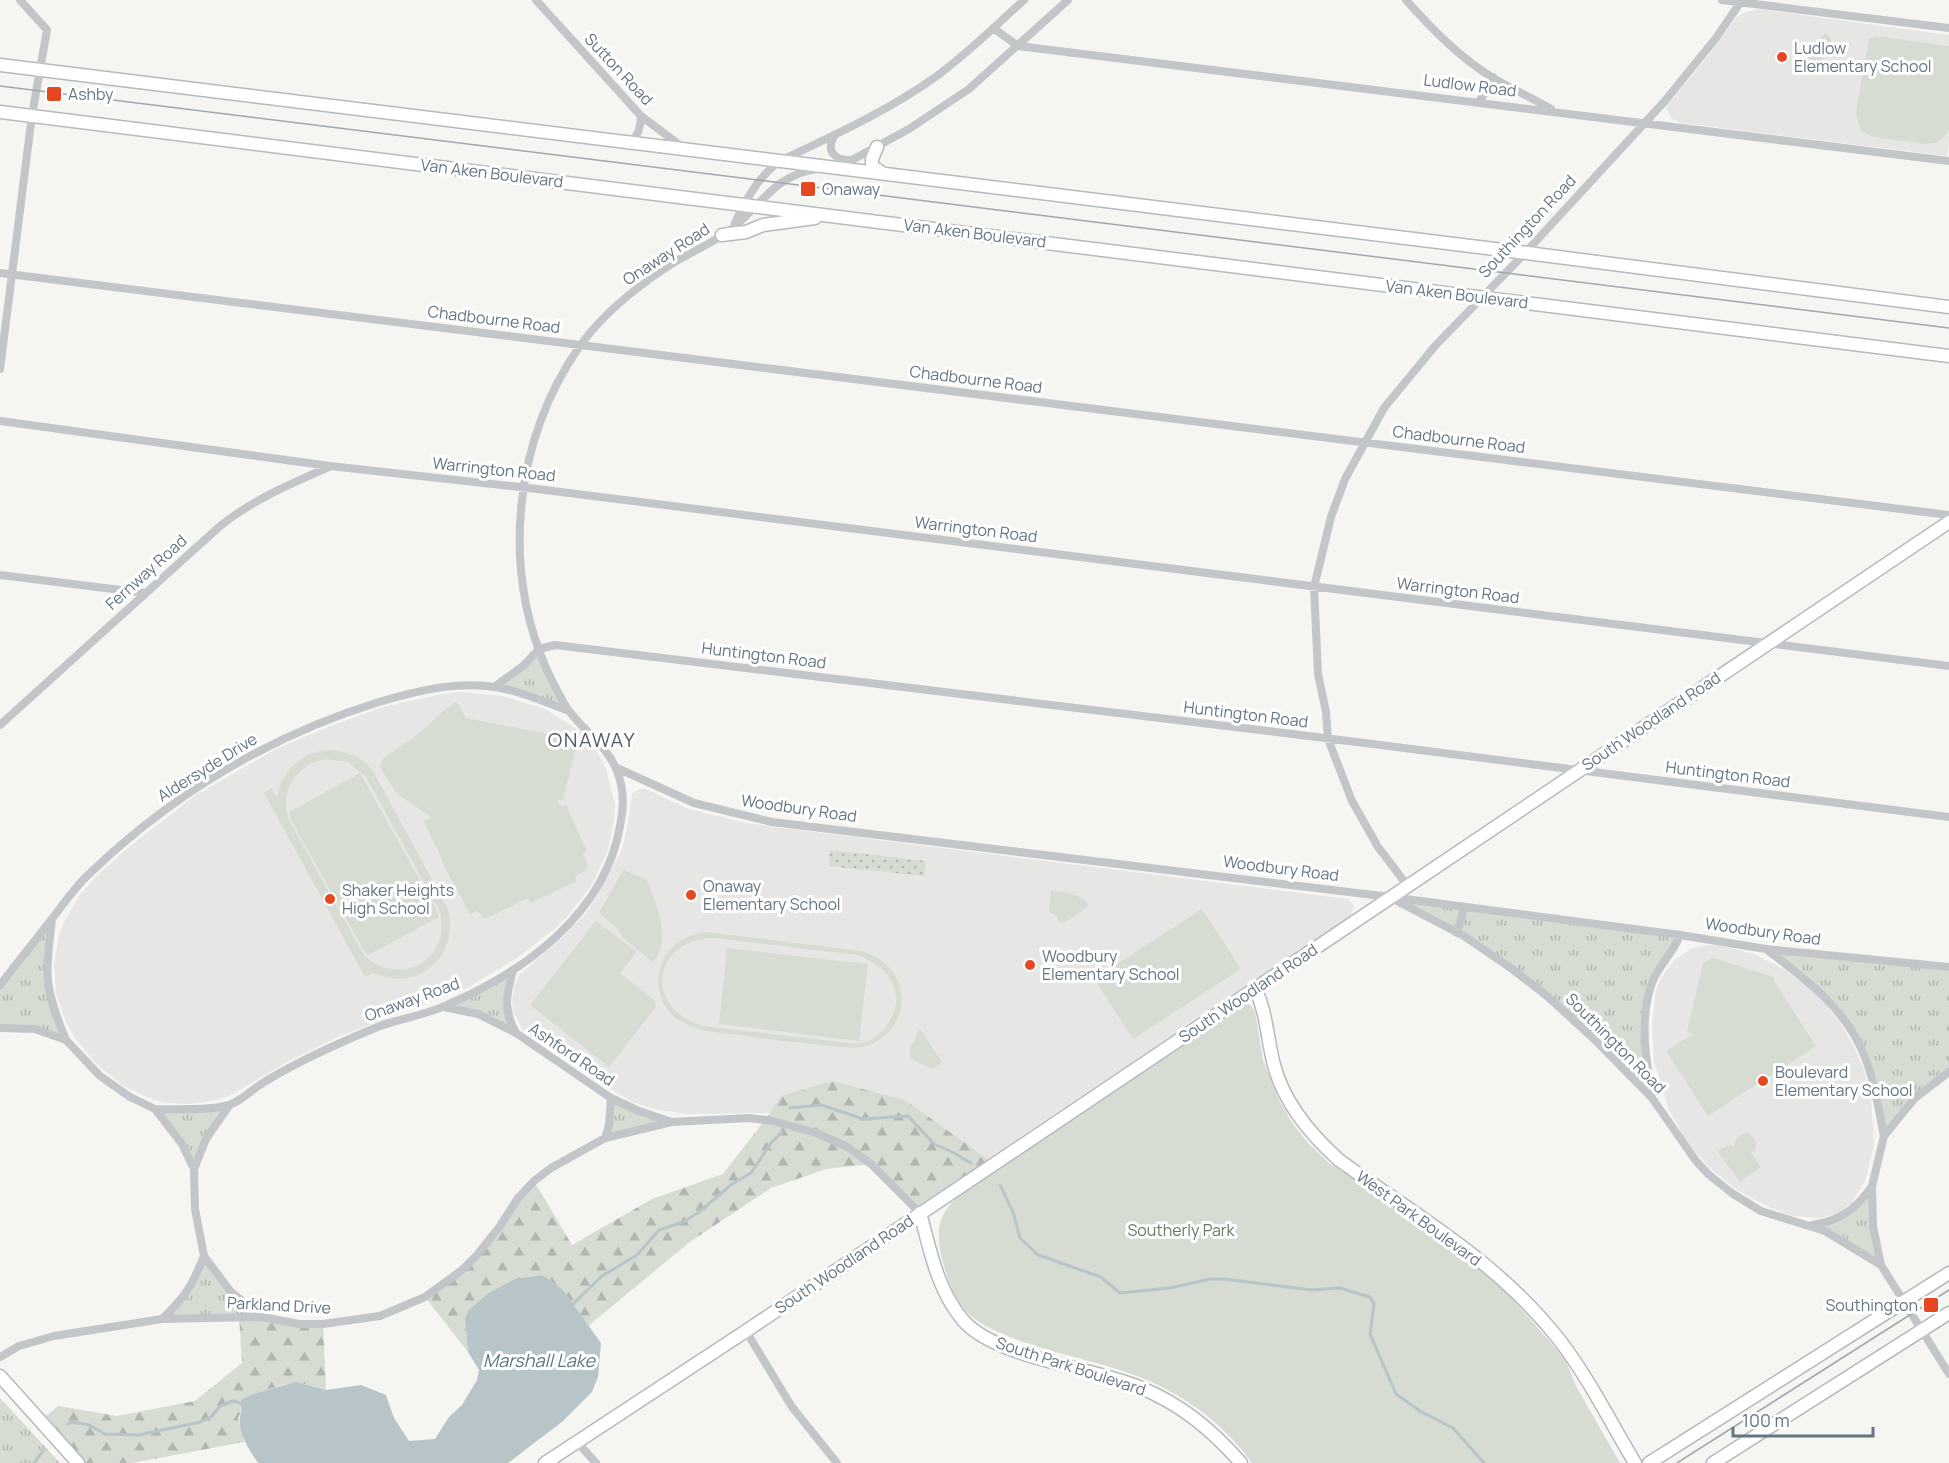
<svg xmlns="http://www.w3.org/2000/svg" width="1949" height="1463" font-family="Manrope,sans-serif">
  <defs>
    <pattern id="grass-tufts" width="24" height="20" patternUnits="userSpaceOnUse" patternTransform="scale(1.5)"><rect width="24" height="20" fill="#d6dcd2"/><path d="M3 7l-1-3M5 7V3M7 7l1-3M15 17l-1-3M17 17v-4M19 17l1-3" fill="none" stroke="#b1b7b0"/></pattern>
    <pattern id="forest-firs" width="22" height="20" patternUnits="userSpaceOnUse" patternTransform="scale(1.5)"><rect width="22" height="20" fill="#d6dcd2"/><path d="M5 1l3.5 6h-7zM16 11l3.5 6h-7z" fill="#b1b7b0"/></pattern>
    <pattern id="garden-dots" width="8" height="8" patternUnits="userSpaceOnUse" patternTransform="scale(1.5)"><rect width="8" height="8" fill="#d6dcd2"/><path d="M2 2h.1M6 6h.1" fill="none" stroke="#b1b7b0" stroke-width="1.8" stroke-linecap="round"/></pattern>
  </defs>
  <rect width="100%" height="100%" fill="#f5f5f1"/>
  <!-- built -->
  <path fill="#e6e7e5" d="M1758,9L1949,35V142L1947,156L1682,123L1672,119L1666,109L1670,102L1708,56L1737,17L1746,12Z
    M462,692L503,696L545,709L580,731L599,755L606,769L615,804L614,820L608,850L593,883L568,916L553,930L517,958L465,989L340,1036L287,1062L231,1095L216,1100L191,1104L167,1103L154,1100L123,1086L96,1063L75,1038L66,1022L56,993L54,964L59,936L64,922L79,896L93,880L124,851L196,795L278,748L328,727L383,707L442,694Z
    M639,789H646L686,808L745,823L1348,899L1354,906L1351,915L1346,919L929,1198L804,1120L768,1113L685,1114L650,1108L633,1102L595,1080L526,1033L521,1027L513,1011L512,1000L515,984L519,975L564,936L586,913L598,895L622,849L627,829L632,794Z
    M1708,945L1721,946L1754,954L1784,969L1812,990L1826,1005L1838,1020L1854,1046L1863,1068L1871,1097L1874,1145L1865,1181L1851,1204L1838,1213L1820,1218L1792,1216L1767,1206L1737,1190L1711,1169L1697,1154L1684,1137L1669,1110L1654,1061L1652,1024L1656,990L1660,980L1675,959L1691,949Z"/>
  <!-- grass -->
  <path fill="url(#grass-tufts)" d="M539,649L569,711L494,687Z
    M1390,897L1680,935L1657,972L1646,1021L1652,1098L1512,969Z
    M52,919L48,981L66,1040L46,1032L0,1028V985Z
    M1766,949L1949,967V1072L1941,1077L1884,1136L1871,1075L1842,1017Z
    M513,971L508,989L516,1033L490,1019L444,1007Z
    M611,1098L672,1122L605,1138Z
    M229,1106L194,1169L155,1109Z
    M1872,1186L1881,1265L1825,1231L1821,1224L1833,1221Z
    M204,1256L212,1269L262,1317L162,1319L182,1299Z
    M0,1398L60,1463H0Z"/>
  <!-- forest -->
  <path fill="url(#forest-firs)" d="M832,1081L905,1100L993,1163L920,1213L871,1164L826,1169L771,1188L691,1241L588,1326L562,1289L543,1275L465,1319L468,1352L425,1297L462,1270L534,1181L572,1245L652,1199L723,1174L765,1120L781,1096Z
    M239,1317L323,1324L326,1390C317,1388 307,1384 298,1383C288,1382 245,1395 240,1404L242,1410L238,1418L244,1442L132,1463H78L40,1421L58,1406L117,1416L195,1401L242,1363Z"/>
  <!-- park -->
  <path fill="#d6dcd2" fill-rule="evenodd" d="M1826,33L1835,46L1830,50L1829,56L1823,55L1821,67L1806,65L1808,48Z
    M1877,36L1949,46V129L1944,137L1935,143L1924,144L1874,137L1860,130L1856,112L1869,39Z
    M457,702L466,718L578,740L563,800H557L561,807L566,805L587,851L583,854L588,864L585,871L575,876L577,881L531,903L528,898L485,919L477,911L470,914L446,870L440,855L424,822L431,817L396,793L380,767L383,759L418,734L448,707Z
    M330,750C347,751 362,757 373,771L448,909C460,956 419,993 373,973L365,977L264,793L271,788L277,797C282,770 302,751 330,750ZM325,759L348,762L366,777L439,910C454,957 400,990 364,955L289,820C279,791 296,765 325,759Z
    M360,773L436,909L439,917L368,955L364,951L291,820L289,812Z
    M623,870L647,880C656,905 673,939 653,962L622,937L617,928L599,913Z
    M1051,890C1065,893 1082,893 1089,906L1064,923L1058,921L1057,916L1049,912Z
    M1202,909L1241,969L1133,1039L1094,979Z
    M596,921L637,952L620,973L655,1001L656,1007L609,1067L530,1005Z
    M707,932L861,951C907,963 918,1018 874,1043C867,1047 859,1047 852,1048C814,1044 776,1041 738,1035C720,1033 701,1032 684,1023C661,1012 652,984 663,961C671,943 688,934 707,932ZM715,938L857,955C890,966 910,996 885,1028C877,1037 869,1042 857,1044L704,1026C640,1008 654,937 715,938Z
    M727,948L868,964L859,1041L719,1024Z
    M1713,958L1774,977V981L1816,1046L1708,1116L1666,1051L1693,1034L1687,1031L1703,963Z
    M1246,1003L1249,1004L1255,1011L1263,1060L1279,1100L1293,1124L1308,1143L1329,1163L1421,1222L1502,1287L1565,1359L1576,1386L1620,1463H1252C1229,1431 1198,1405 1162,1387C1115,1363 1059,1357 1010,1337C994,1330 976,1323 964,1309C952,1295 945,1271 941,1254C934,1222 943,1207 969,1188Z
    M920,1029L942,1062L936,1067L930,1068L910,1058V1047L916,1039V1034Z
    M1748,1132L1756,1141V1148L1751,1153L1761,1167L1740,1182L1717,1151L1729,1145L1734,1146L1737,1137Z"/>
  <!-- garden -->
  <path fill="url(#garden-dots)" d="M830,850L926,861L924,876L829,866Z"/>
  <!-- water -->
  <path fill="#b8c5c8" d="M543,1275L562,1289L601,1343L598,1377L592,1392L563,1421L508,1463H258C248,1448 234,1428 242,1410L240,1404L242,1399L253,1394L296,1382L326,1390L361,1385L386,1395L394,1418L409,1441L435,1439L449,1417L462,1405L477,1380L479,1370L468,1352L465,1319L468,1311L487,1294L515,1279Z"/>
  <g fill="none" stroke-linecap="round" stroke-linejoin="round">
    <!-- stream -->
    <path stroke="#b8c5c8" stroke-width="3" d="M790,1108L821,1105L863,1119L908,1116L934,1144L954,1153L971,1163
      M1000,1185L1013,1212L1020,1238L1038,1255L1101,1277L1120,1293L1170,1288L1210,1279H1224L1311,1290L1340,1288L1370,1297L1374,1304L1370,1334L1396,1394L1420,1411L1453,1428L1484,1463
      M572,1305L602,1276L637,1255L659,1230L683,1222L698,1213L732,1184L751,1173L771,1143L782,1132
      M68,1424L72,1422L89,1425L105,1434L139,1435L200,1422L211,1417L220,1406L233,1401L243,1404
      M34,1463L43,1451"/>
    <defs>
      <path id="secondary" d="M0,65L1511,251L1949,307
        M0,112L1949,356
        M877,147L872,159V166L882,173
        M722,235L746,232L763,225L815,218
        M1255,988C1267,1013 1267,1039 1274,1065C1284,1103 1310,1134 1339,1160C1419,1218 1499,1262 1561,1342C1589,1379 1611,1423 1635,1463
        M920,1213C930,1249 937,1289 962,1319C992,1357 1093,1368 1139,1387C1181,1404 1212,1430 1241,1463
        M0,1376L78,1463
        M545,1463L746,1331L1949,522"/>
      <path id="primary" d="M1649,1463L1949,1273
        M1713,1463L1949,1313"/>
    </defs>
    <!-- secondary casing -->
    <use href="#secondary" stroke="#b4babe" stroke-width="15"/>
    <!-- primary casing -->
    <use href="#primary" stroke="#b3b8bb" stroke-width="15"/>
    <!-- street -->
    <path stroke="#c2c6c9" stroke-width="8" d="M536,0L641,116L685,149
      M1406,0C1432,29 1459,57 1493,78C1512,89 1532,98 1551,109
      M1722,0L1949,28
      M993,28L1018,46L1949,161
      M1479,101L1492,84L1493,77
      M835,135C825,151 834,160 851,160
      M628,143C639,136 640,129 641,116
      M836,166L852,160L909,129L969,89L1068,0
      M735,223C746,199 759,176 780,161C832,136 886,112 934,78C966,55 994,27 1024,0
      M0,273L1949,515
      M0,369L32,115L47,30L20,0
      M0,421L330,466L537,489L1949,666
      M0,575L145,593
      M539,649L555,645L1317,737L1949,817
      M494,687L523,666L539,649
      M0,725L219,527C252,500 290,484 329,467
      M617,768L694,803L772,822L1390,897L1680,935L1766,949L1949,967
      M1407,885L1378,847L1352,801L1328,739L1326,712L1318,674L1314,587L1331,517L1345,479L1384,408L1435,346L1525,253L1664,102L1716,38L1742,0
      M1395,900L1464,936L1512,969L1547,996L1591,1036L1652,1098L1696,1161L1708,1174L1733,1194L1761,1211L1825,1231L1881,1265L1949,1374
      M52,919C50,939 46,960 48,981C50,1001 58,1021 66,1040
      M1457,933L1464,908
      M1766,949C1806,979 1848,1010 1866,1060C1875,1084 1879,1111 1884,1136
      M513,971C506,995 503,1010 516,1033
      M0,985C17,963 34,942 51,920C63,905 74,888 88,875C171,795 269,736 379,702C416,691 456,681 495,687C520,691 545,702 569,711
      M444,1007L478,1014L516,1033L611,1098L639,1111L672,1122L749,1118L773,1121L816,1133L846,1146L871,1164L920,1213
      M0,1028L35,1029L66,1040L100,1076L130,1097L155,1109L182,1144L194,1169L195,1209L204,1256L231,1292L262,1316
      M1652,1097C1646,1060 1638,1014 1654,978C1662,962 1674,951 1680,935
      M155,1109C178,1109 202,1111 225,1106C240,1103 253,1088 266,1081C302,1059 341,1042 380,1026C402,1018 426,1015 447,1005C524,972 605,914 620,826C624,808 624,788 617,771C608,747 584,731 569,711C560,698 553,682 546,668C501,564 515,440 579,347C602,315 635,288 667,267C686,254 709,245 728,232C760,208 773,175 817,169
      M605,1138L609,1125L611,1098
      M194,1169L206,1139L229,1106
      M1812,1225C1840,1221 1856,1209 1872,1186
      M1881,1265L1873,1226L1872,1186L1884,1136L1915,1098L1949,1072
      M162,1319C185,1297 192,1286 204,1256
      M746,1331L792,1407L837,1463
      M0,1357L19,1346L54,1336L162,1319L262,1317L299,1324H323L380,1316L425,1297L462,1270L477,1255L500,1226L518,1198L534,1181L551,1168L605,1138L672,1122
      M577,1442L596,1463"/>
    <!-- secondary -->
    <use href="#secondary" stroke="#fff" stroke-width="12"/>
    <!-- primary -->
    <use href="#primary" stroke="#fff" stroke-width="12"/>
    <!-- tram -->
    <path stroke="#a1a8ad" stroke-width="1.5" d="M0,86L1949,328
      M1677,1463L1949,1290"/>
  </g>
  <!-- markers -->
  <g fill="#e54821" stroke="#fff" stroke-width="2">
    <circle cx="1782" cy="57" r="6"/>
    <rect x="46" y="86" width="16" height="16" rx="3"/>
    <rect x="800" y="181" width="16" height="16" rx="3"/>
    <circle cx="691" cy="895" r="6"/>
    <circle cx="330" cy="899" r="6"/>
    <circle cx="1030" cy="965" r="6"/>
    <circle cx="1763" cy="1081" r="6"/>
    <rect x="1923" y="1297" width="16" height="16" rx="3"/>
  </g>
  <g text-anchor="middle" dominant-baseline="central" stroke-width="6" stroke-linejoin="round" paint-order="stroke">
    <!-- poi labels -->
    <g font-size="16" fill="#647683" stroke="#fff" text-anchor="start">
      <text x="1794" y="48">Ludlow<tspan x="1794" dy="18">Elementary School</tspan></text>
      <text x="68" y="94">Ashby</text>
      <text x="822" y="189">Onaway</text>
      <text x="703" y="886">Onaway<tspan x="703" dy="18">Elementary School</tspan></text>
      <text x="342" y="890">Shaker Heights<tspan x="342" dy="18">High School</tspan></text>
      <text x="1042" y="956">Woodbury<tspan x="1042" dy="18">Elementary School</tspan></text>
      <text x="1775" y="1072">Boulevard<tspan x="1775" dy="18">Elementary School</tspan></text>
      <text x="1918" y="1305" text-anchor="end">Southington</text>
    </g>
    <!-- street labels -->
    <g font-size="16" fill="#647683" stroke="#fff">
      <text transform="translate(619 69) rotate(47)">Sutton Road</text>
      <text transform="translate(1470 85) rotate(7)">Ludlow Road</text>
      <text transform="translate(492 173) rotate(7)">Van Aken Boulevard</text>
      <text transform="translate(1527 226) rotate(-47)">Southington Road</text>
      <text transform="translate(975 233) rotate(7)">Van Aken Boulevard</text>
      <text transform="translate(666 254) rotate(-33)">Onaway Road</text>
      <text transform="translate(1457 294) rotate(7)">Van Aken Boulevard</text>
      <text transform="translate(494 319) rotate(7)">Chadbourne Road</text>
      <text transform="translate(976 379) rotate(7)">Chadbourne Road</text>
      <text transform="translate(1459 439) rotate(7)">Chadbourne Road</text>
      <text transform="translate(494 469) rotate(6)">Warrington Road</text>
      <text transform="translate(976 529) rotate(7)">Warrington Road</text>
      <text transform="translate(146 572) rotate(-42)">Fernway Road</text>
      <text transform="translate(1458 590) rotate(7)">Warrington Road</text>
      <text transform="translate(764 655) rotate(7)">Huntington Road</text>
      <text transform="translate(1246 714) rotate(7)">Huntington Road</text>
      <text transform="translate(1651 721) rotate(-34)">South Woodland Road</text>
      <text transform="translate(207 767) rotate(-32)">Aldersyde Drive</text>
      <text transform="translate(1728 774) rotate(7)">Huntington Road</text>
      <text transform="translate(799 808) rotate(8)">Woodbury Road</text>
      <text transform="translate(1281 868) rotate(7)">Woodbury Road</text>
      <text transform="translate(1763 931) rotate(8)">Woodbury Road</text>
      <text transform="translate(1248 993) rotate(-34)">South Woodland Road</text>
      <text transform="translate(412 999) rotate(-20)">Onaway Road</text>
      <text transform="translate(1616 1043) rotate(45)">Southington Road</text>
      <text transform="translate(572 1054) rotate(34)">Ashford Road</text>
      <text transform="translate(1419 1218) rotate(36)">West Park Boulevard</text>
      <text transform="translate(844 1264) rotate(-34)">South Woodland Road</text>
      <text transform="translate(279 1305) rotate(3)">Parkland Drive</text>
      <text transform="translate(1071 1366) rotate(18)">South Park Boulevard</text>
    </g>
    <!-- park labels -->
    <g font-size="16" fill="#687a63" stroke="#fff">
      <text x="1181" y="1230">Southerly Park</text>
    </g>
    <!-- water labels -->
    <g font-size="18" font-style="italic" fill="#5f7880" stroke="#fff">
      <text x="539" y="1360">Marshall Lake</text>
    </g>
    <!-- quarter labels -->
    <g font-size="20" letter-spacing="1.5" fill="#525f68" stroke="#fff">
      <text x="592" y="739">ONAWAY</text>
    </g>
  </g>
  <!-- scale -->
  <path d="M1733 1427v9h140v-9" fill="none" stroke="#647683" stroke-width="3"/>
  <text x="1742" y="1427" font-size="18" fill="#647683" stroke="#ffffff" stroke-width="4.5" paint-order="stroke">100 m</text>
</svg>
